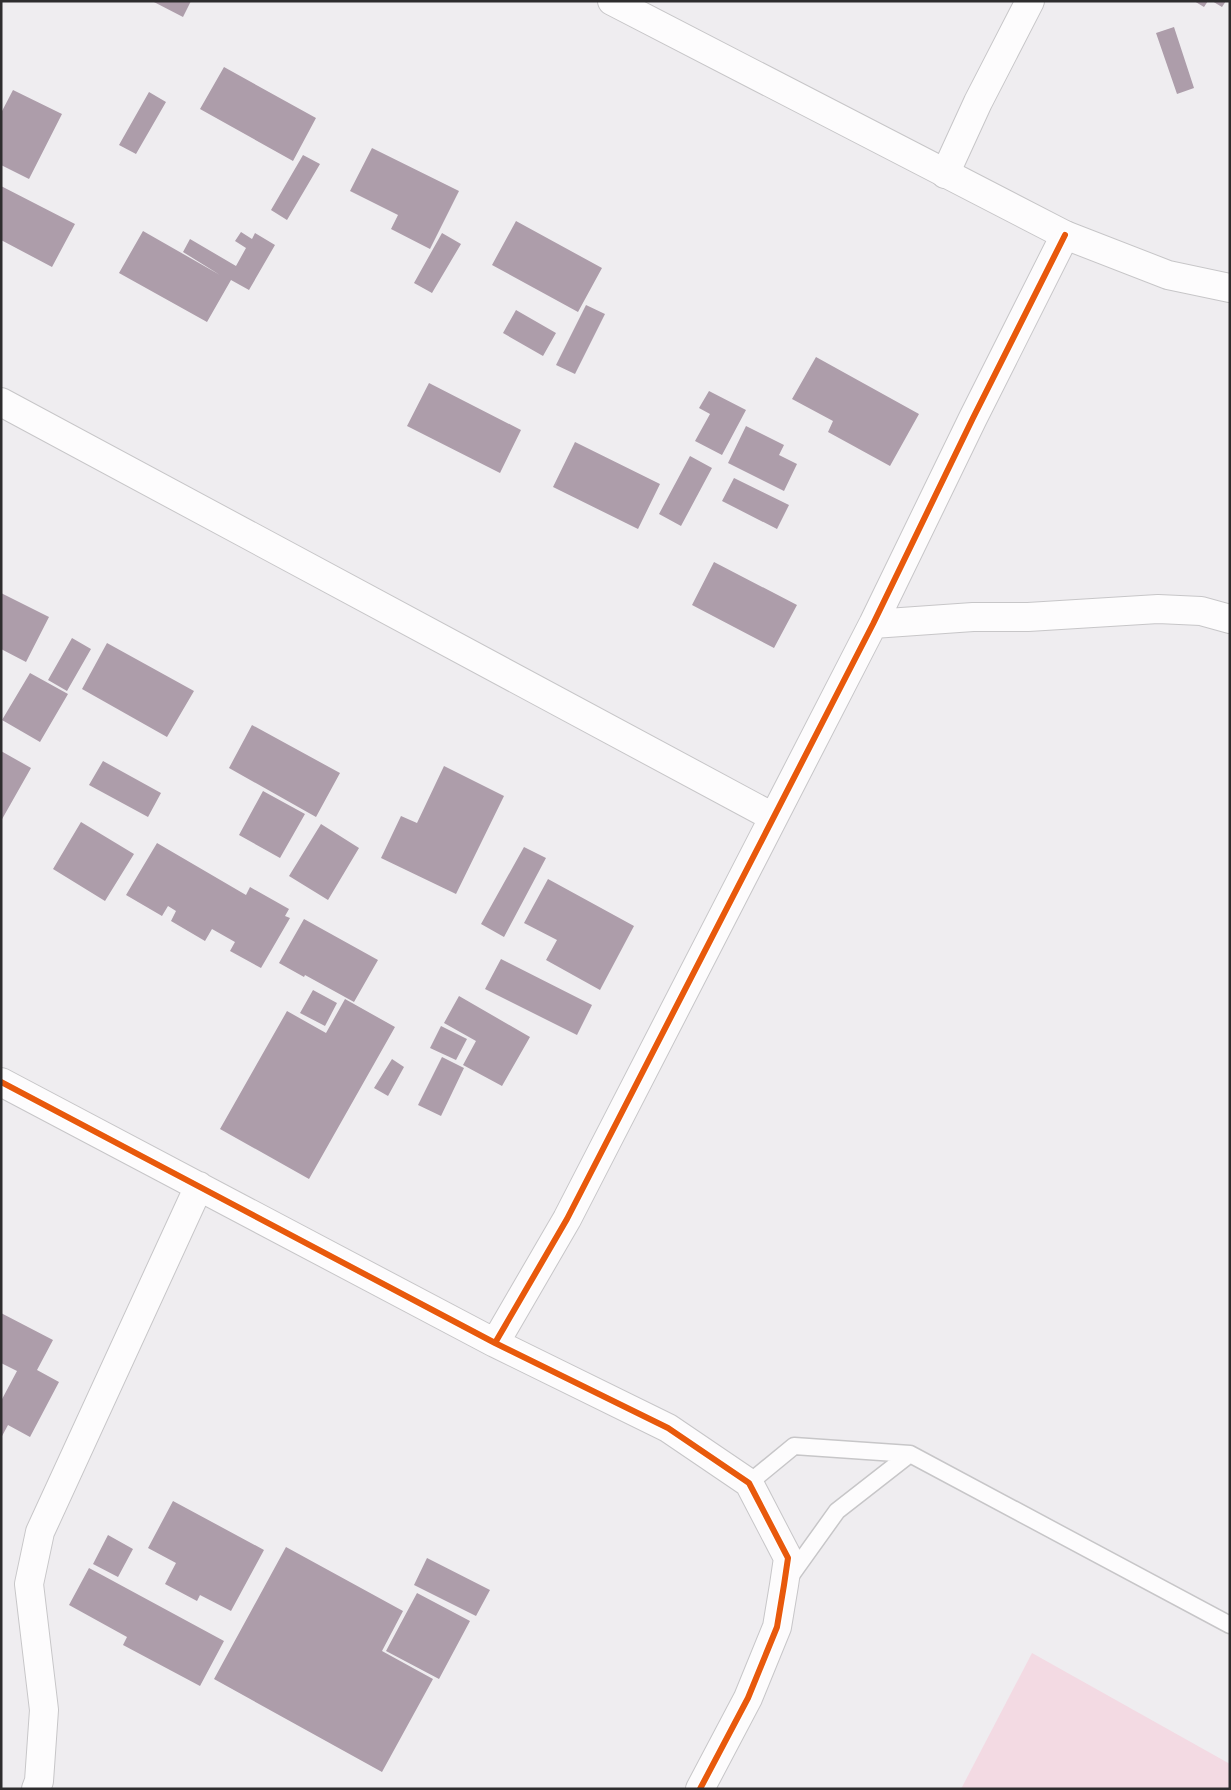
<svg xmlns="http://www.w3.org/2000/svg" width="1231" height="1790" font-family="Quicksand,sans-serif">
  <rect width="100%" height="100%" fill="#efedf0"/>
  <!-- green -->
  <path fill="#f3dae3" d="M1032,1653L1230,1764V1789H961Z"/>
  <!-- building -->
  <path fill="#ad9daa" d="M152,1H191L183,17Z
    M1194,1H1208L1204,7Z
    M1212,1H1226L1222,7Z
    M1174,27L1194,88L1177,94L1156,33Z
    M224,67L316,118L293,161L200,109Z
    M13,90L62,114L29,179L1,165V113Z
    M149,92L166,102L136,154L119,145Z
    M372,148L459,191L430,249L391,229L398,215L350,191Z
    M303,155L320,164L287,220L271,210Z
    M1,186L75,224L52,267L1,240Z
    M516,221L602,268L578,312L492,265Z
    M143,231L220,275L183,252L190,239L236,266L246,248L235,241L241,232L252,239L255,233L275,245L249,290L231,280L207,322L119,273Z
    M442,233L461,244L432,293L414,283Z
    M586,305L605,314L575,374L556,365Z
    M516,310L556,333L543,356L503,333Z
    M816,357L919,414L890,466L828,432L833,421L792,399Z
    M429,383L521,430L500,473L407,426Z
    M709,391L746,410L722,455L695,441L710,414L699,408Z
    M746,426L784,445L779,455L797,464L784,491L728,463Z
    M575,442L660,484L638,529L553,487Z
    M690,456L712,468L681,526L659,514Z
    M734,478L789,505L777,529L722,501Z
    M714,562L797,605L774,648L692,605Z
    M1,593L49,617L26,662L1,649Z
    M72,638L91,649L67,691L48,680Z
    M107,643L194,691L167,737L82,689Z
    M30,673L68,694L40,742L2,720Z
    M252,725L340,773L316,817L229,768Z
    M1,751L31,768L1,821Z
    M103,761L161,793L148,817L89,785Z
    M444,766L504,796L456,894L381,858L401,816L417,823Z
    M263,791L305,814L280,858L239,835Z
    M81,822L134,854L105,901L53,869Z
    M321,824L359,848L328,900L289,876Z
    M157,843L246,895L250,887L289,909L285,916L290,918L261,968L230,951L235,942L212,929L205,941L171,921L176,911L168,906L162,916L126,895Z
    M524,847L546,858L504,937L481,924Z
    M548,879L634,926L600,990L546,960L557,940L524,923Z
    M304,919L378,960L354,1002L305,975L304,977L279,963Z
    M501,959L592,1005L577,1035L485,989Z
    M313,990L337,1003L325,1026L300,1013Z
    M459,996L530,1037L502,1086L463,1065L476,1041L444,1023Z
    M345,999L395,1027L309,1179L220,1129L287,1011L326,1033Z
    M441,1026L467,1039L456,1060L430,1048Z
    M442,1057L464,1068L441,1116L418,1105Z
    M392,1059L404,1067L388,1096L374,1088Z
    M1,1313L53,1340L37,1370L59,1382L30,1437L8,1425L1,1438V1401L17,1371L1,1363Z
    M173,1501L264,1550L231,1611L200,1595L197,1601L165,1584L176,1563L148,1548Z
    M108,1535L133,1549L118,1577L93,1564Z
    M286,1547L403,1611L382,1651L433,1679L382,1772L214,1679Z
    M427,1558L490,1590L476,1616L414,1585Z
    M89,1568L224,1641L200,1686L123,1645L127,1637L69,1605Z
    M417,1593L470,1621L439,1679L386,1651Z"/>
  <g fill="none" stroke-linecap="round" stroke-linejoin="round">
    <defs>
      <path id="lane" d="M749,1483L794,1446L910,1454L1230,1625
        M789,1578L837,1511L910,1454"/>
      <path id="street" d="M945,174L978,102L1030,1
        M1,402L773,817
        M873,624L973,617H1028L1158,609L1201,611L1230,619
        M1,1082L495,1343L668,1428L749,1483L788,1558L784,1585L777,1627L748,1698L700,1789
        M495,1343L567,1219L873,624L973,418L1065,235
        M36,1789L39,1781L44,1710L29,1584L40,1532L199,1186"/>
      <path id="secondary" d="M612,1L1065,235L1168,275L1230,288"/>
    </defs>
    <!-- lane casing -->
    <use href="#lane" stroke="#c7c6c8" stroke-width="19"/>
    <!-- street casing -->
    <use href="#street" stroke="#c7c6c8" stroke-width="30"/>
    <!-- secondary casing -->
    <use href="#secondary" stroke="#c7c6c8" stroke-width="30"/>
    <!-- lane -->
    <use href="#lane" stroke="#fdfcfd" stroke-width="16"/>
    <!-- street -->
    <use href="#street" stroke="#fdfcfd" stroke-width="28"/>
    <!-- secondary -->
    <use href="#secondary" stroke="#fdfcfd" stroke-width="28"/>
    <defs>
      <path id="cycleway" d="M1,1082L495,1343L668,1428L749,1483L788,1558L784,1585L777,1627L748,1698L700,1789
        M495,1343L567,1219L873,624L973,418L1065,235"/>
    </defs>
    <!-- cycleway casing -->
    <use href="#cycleway" stroke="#fff" stroke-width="9"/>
    <!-- cycleway -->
    <use href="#cycleway" stroke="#e8590c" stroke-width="6"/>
  </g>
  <!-- border -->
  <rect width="1231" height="1790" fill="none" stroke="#2e2d2e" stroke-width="5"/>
</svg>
